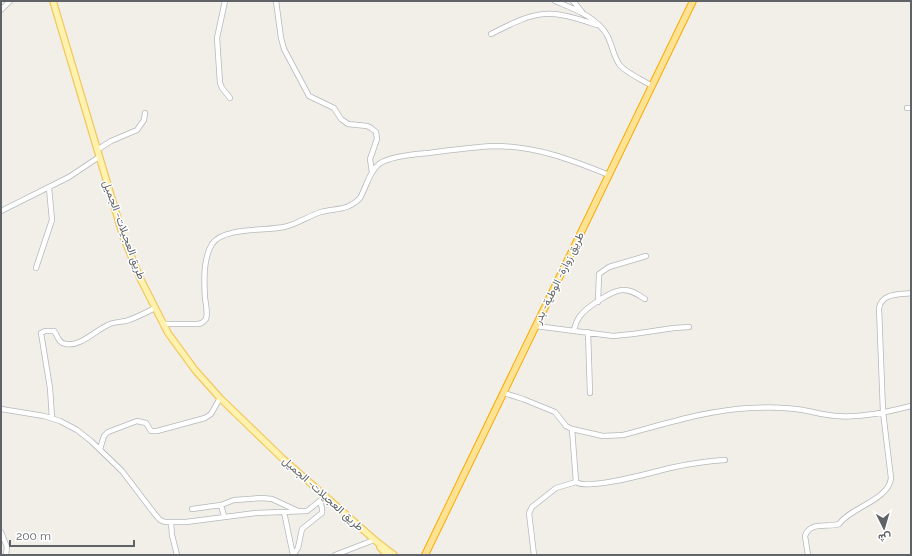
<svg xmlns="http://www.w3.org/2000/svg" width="912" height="556" font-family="Raleway,Vazirmatn,sans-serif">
  <rect width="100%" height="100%" fill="#f1efe8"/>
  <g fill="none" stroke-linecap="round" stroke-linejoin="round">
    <defs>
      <path id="minor" d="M225,1L217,38L220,83L222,88L230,98
        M276,1L281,38L284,49L309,96L334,108L341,119L348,124L367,126L371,128L376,132L377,139L370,159L372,172
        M555,1C571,8 587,13 600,26C612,37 611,52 619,64C624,72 643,80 652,86
        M573,1L582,12
        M1,10L10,1
        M491,34C538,10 547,8 597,25
        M907,108H911
        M97,150L111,141L137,130L144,120L145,113
        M1,211L69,177L99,157
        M36,268L52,220L49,188
        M598,302L599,274L609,267L646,256
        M163,324H198L202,323L206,319C208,313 206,305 205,298C204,281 203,259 212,244C223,227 266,231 284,227C298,224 308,216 321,212C335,208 348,211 360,198C366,188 369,172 379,164C390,156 415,154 429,153C451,150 473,147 495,146C536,146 572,160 609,175
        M536,326L613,336L633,334L674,328L689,327
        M574,330C575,325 577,320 580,316C587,307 611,291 622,290C631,289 638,295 645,299
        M588,332L590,393
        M504,393L523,399L555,412L566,426L572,429L603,436L623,435C665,424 707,410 751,408C768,407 786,407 803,410C814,412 824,415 836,416C861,418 887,412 911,406
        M1,409L44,416L60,421L77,430L91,441L122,471L154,513L160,520L165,522H186L256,513L307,511L326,496
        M52,418L50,388L41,333L45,331H54C58,336 58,343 66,344C80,347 96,330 108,325C113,322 120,322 126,321C136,318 145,313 155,308
        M572,429L576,482
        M100,449L104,436L108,432L137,421L146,423L151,431H157L205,418L211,414L220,398
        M221,505L224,516
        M192,509L221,505L234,500L262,498L272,499L298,511
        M284,512L293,555
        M171,523L172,535L177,555
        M1,532L7,547L6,555
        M293,555L298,548L302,529L322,513V508L320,502
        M335,555L374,540
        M534,555L529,513L532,507L556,488L576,482C588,491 653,472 670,468C688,464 706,461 725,460
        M808,555L805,536C810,521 827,528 839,524C851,507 889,500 891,478L883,412L879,308C882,293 898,295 911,293"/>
      <path id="major" d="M53,1L123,236L141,280L168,333L195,370L220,398L282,458L377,542L394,555
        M380,547L387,555"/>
      <path id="highway" d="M425,555L693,1"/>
    </defs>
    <!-- minor casing -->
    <use href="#minor" stroke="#b5b8bc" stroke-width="6"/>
    <!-- major casing -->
    <use href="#major" stroke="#f2c960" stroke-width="8"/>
    <!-- highway casing -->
    <use href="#highway" stroke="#f9ab00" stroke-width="8"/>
    <!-- minor -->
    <use href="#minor" stroke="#fff" stroke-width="4.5"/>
    <!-- major -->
    <use href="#major" stroke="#fff2af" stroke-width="5.5"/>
    <!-- highway -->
    <use href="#highway" stroke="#fde293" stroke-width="6"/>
  </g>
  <g text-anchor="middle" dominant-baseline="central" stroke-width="3" stroke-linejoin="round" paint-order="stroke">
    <!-- street labels -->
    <g font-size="11" fill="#5f6368" stroke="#fff">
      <text transform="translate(124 230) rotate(70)">طريق العجيلات- الجميل</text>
      <text transform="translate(559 278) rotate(-64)">طريق زوارة- الوطية- بدر</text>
      <text transform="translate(323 494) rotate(42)">طريق العجيلات- الجميل</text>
    </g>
  </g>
  <!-- border -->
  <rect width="912" height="556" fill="none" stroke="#5f6368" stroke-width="4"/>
  <!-- north arrow -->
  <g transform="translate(884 528) rotate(175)" stroke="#ffffff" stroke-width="3" paint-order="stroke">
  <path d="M0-3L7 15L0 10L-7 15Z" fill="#5f6368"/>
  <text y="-6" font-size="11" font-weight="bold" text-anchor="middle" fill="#5f6368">ش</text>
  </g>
  <!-- scale -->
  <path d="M10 540v6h124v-6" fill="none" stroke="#5f6368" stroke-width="2"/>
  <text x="16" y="540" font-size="12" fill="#5f6368" stroke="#ffffff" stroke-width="3" paint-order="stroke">200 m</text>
</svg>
